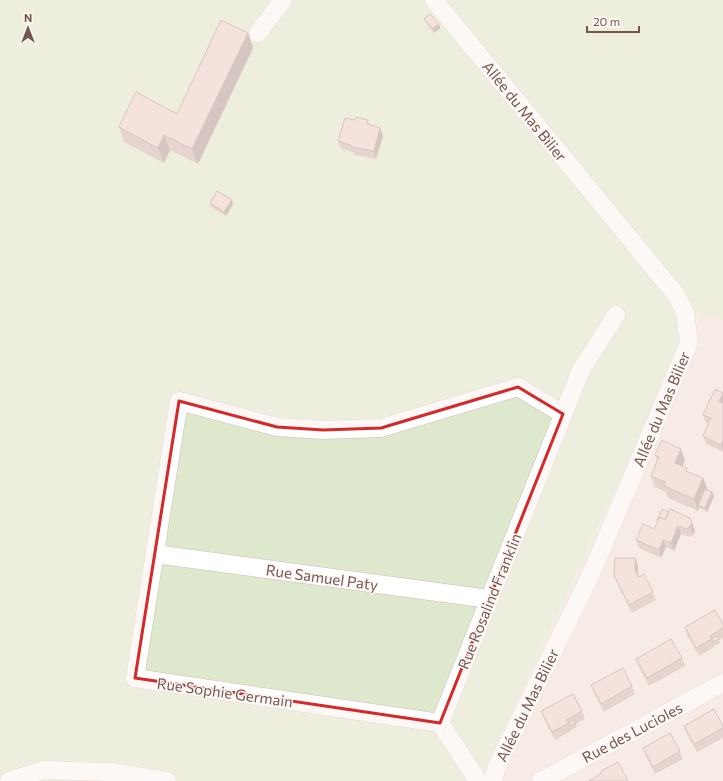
<svg xmlns="http://www.w3.org/2000/svg" width="723" height="781" font-family="Commissioner,sans-serif">
  <rect width="100%" height="100%" fill="#fbf3ed"/>
  <!-- residential -->
  <path fill="#f2e4dc" d="M699,313L723,321V781H480Z"/>
  <!-- green -->
  <path fill="#dde8cc" d="M0,0H723V321L698,313L480,781H0Z"/>
  <g fill="none" stroke-linecap="round" stroke-linejoin="round">
    <defs>
      <path id="minor" d="M434,0L677,296L685,313L689,343L592,572L497,766L493,781
        M258,33L283,0
        M155,554L489,599
        M440,723L135,678L179,401L277,427L323,430L381,428L518,387L563,414
        M9,781L43,770L111,772L167,781
        M478,781L440,723L581,370L616,315
        M541,781L723,683"/>
    </defs>
    <!-- minor casing -->
    <use href="#minor" stroke="#cfbcb6" stroke-width="19"/>
    <!-- minor -->
    <use href="#minor" stroke="#fff" stroke-width="18"/>
  </g>
  <!-- wall -->
  <path fill="#cdb2ac" d="M424,19L440,28L434,33L426,23Z
    M248,33L253,48L198,164L170,150L164,163L124,142L119,127L177,114Z
    M370,125L380,128L383,136L376,159L354,155L353,152L341,149L338,141Z
    M210,203L233,204L226,216L211,207Z
    M723,393V452L706,444L703,436L709,424L706,423L703,415Z
    M655,455L685,460L682,466L688,472L703,478L708,490L712,492L714,496L707,512L699,508L698,511L668,498L666,492L655,487L651,476L657,460Z
    M669,512L690,518L695,531L693,535L689,537L681,534L674,551L666,547L661,558L639,548L636,540L654,529L658,522L657,520Z
    M635,558L638,566V575L653,592L656,600L632,613L617,583L614,575Z
    M723,624V638L719,640L720,643L714,646V647L699,656L687,635L685,627Z
    M682,658L685,666L649,686L639,667L636,659Z
    M591,685L632,686L635,694L604,712L594,693Z
    M541,711H582L585,719L576,724L577,727L571,730V731L555,740L544,719Z
    M684,726H723V738L697,752L687,734Z
    M643,748L680,751L683,759L655,774L646,756Z"/>
  <!-- shaded-wall -->
  <path fill="#a7918c" d="M439,24L440,28L434,33L433,29Z
    M248,33L253,48L198,164L192,149Z
    M380,128L383,136L376,159L374,151Z
    M164,135L170,150L164,163L158,148Z
    M232,200L233,204L226,216L224,212Z
    M723,393V407L719,402Z
    M723,440V450L721,445Z
    M681,449L685,460L679,475L675,463Z
    M703,478L708,490L698,505L699,508L698,511L694,499Z
    M712,492L714,496L707,512L705,508Z
    M692,523L695,531L693,535L690,527Z
    M678,526L681,534L674,551L671,543Z
    M663,540L666,547L661,558L659,550Z
    M635,558L638,566V578L635,570Z"/>
  <!-- building -->
  <path fill="#eecfc8" stroke="#a7918c" d="M430,14L439,24L433,29L424,19Z
    M221,20L248,33L192,149L164,135L158,148L119,127L136,92L177,114Z
    M356,117L368,120L367,124L380,128L374,151L351,147V145L338,141L345,118L355,120Z
    M217,191L232,200L224,212L210,203Z
    M715,389L723,393L719,402L723,403V440L721,445L703,436L711,418L703,415Z
    M662,440L681,449L675,463L687,468L686,471L703,478L694,499L664,486L665,482L651,476L659,457L655,455Z
    M705,489L712,492L705,508L698,505Z
    M662,509L669,512L665,520L660,517L658,520H657Z
    M670,509L690,518L692,523L690,527L686,529L678,526L671,543L663,540L659,550L636,540L643,524L654,529L660,517L665,520Z
    M615,558H635V570L639,577L644,574L653,592L629,605L614,575Z
    M715,610L723,624V628L710,636L712,639L696,648L685,627Z
    M717,636L719,639L713,642L712,639H711Z
    M671,639L682,658L647,678L636,659Z
    M623,668L632,686L601,704L591,685Z
    M573,694L582,711L566,720L569,723L552,732L541,711Z
    M714,709L723,726V728L694,744L684,726Z
    M574,720L576,723L570,726L569,723Z
    M670,733L680,751L653,767L643,748Z
    M618,762L628,781H589L602,773L601,771Z"/>
  <!-- marked area -->
  <path d="M0 0H723V781H0ZM518,387L563,414L440,723L135,678L179,401L277,427L323,430L381,428Z" fill="#fbf3ed" fill-opacity=".55" fill-rule="evenodd"/>
  <path fill="none" stroke="#d62828" stroke-width="3" stroke-linejoin="round" d="M518,387L563,414L440,723L135,678L179,401L277,427L323,430L381,428Z"/>
  <g text-anchor="middle" dominant-baseline="central" stroke-width="3" stroke-linejoin="round" paint-order="stroke">
    <!-- street labels -->
    <g font-size="15" fill="#755752" stroke="#fef8f4">
      <text transform="translate(525 111) rotate(51)">Allée du Mas Bilier</text>
      <text transform="translate(661 409) rotate(-67)">Allée du Mas Bilier</text>
      <text transform="translate(322 577) rotate(8)">Rue Samuel Paty</text>
      <text transform="translate(489 601) rotate(-68)">Rue Rosalind Franklin</text>
      <text transform="translate(225 692) rotate(8)">Rue Sophie Germain</text>
      <text transform="translate(527 705) rotate(-64)">Allée du Mas Bilier</text>
      <text transform="translate(632 732) rotate(-28)">Rue des Lucioles</text>
    </g>
  </g>
  <!-- north arrow -->
  <g transform="translate(28 28)" stroke="#fef8f4" stroke-width="3" paint-order="stroke">
  <path d="M0-3L7 15L0 10L-7 15Z" fill="#755752"/>
  <text y="-6" font-size="11" font-weight="bold" text-anchor="middle" fill="#755752">N</text>
  </g>
  <!-- scale -->
  <path d="M587 26v6h52v-6" fill="none" stroke="#755752" stroke-width="2"/>
  <text x="593" y="26" font-size="12" fill="#755752" stroke="#fef8f4" stroke-width="3" paint-order="stroke">20 m</text>
</svg>
